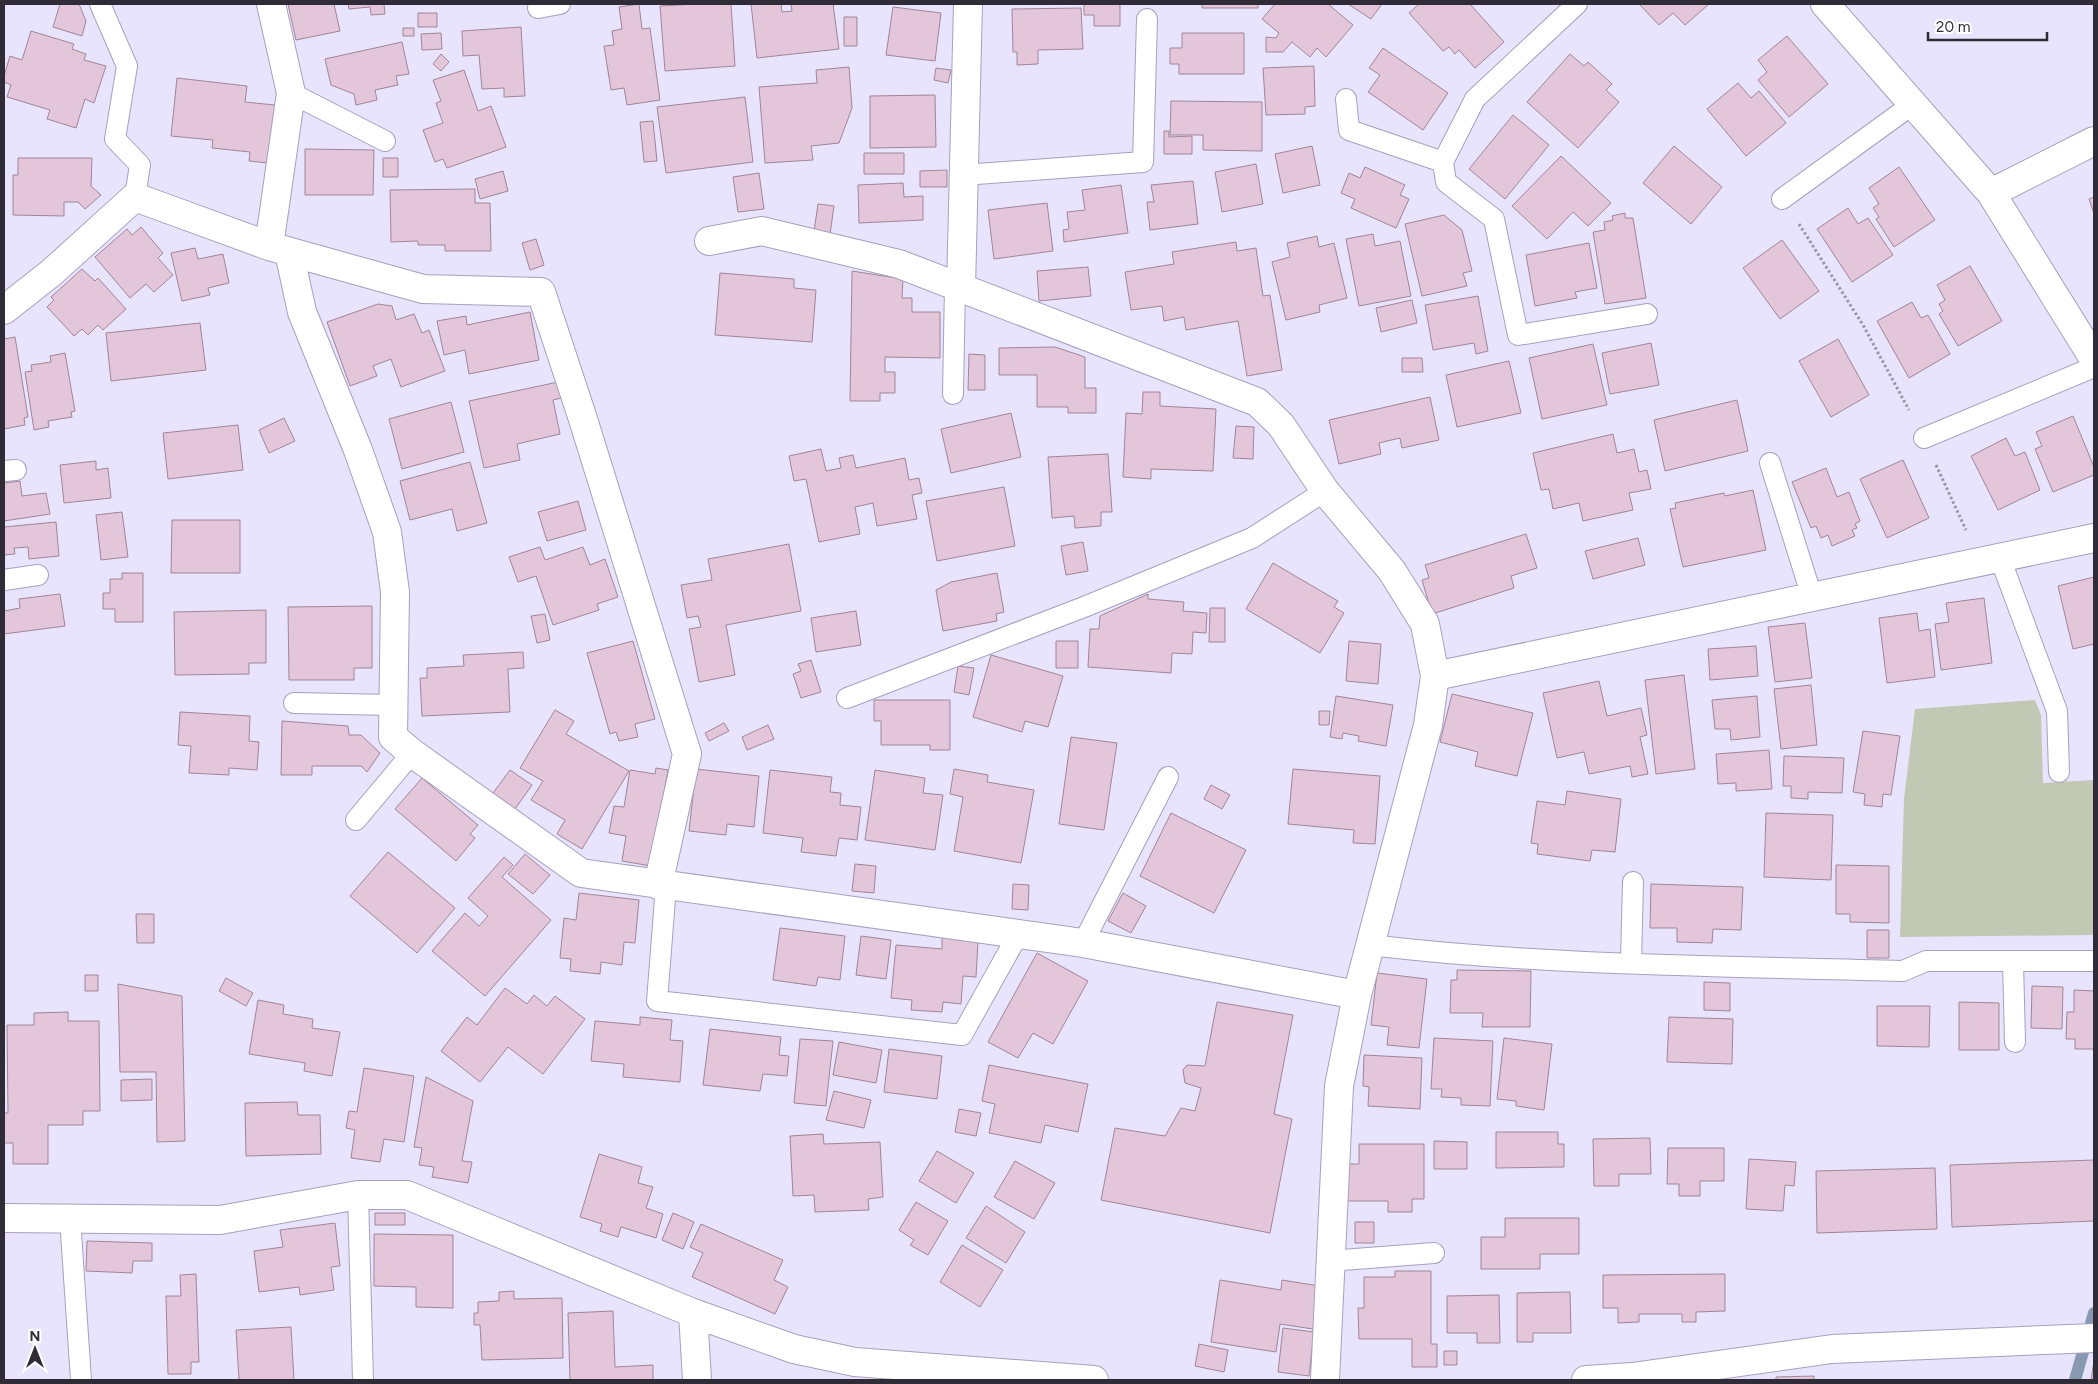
<svg xmlns="http://www.w3.org/2000/svg" width="2098" height="1384" font-family="Figtree,sans-serif">
  <rect width="100%" height="100%" fill="#e9e4fd"/>
  <!-- green -->
  <path fill="#c1c8b4" d="M2035,700L2041,715L2043,783L2094,780V935L1900,937L1904,799L1915,709Z"/>
  <g fill="none" stroke-linecap="round" stroke-linejoin="round">
    <!-- stream -->
    <path stroke="#8699b0" stroke-width="12" d="M2075,1380L2094,1313"/>
  </g>
  <!-- building -->
  <path fill="#e3c6d9" stroke="#a08597" d="M60,4H79L86,21L82,36L53,27Z
    M288,4H334L340,31L296,40Z
    M348,4H384L385,14L371,15L370,7L349,9Z
    M639,4L642,29L650,28L660,100L627,105L624,88L611,90L604,46L614,45L612,31L622,29L619,7Z
    M697,4H731L735,66L665,71L660,6Z
    M751,4H781L782,12L792,11L791,4H833L839,49L757,58Z
    M1084,4H1120V26H1094V15H1084Z
    M1202,4H1258V8H1202Z
    M1275,4H1328L1353,25L1326,57L1317,48L1310,57L1292,42L1283,52H1266V37L1276,38L1279,33L1262,19Z
    M1348,4H1382L1371,19Z
    M1419,4H1470L1504,42L1475,68L1459,50L1455,54L1449,47L1443,51L1409,13Z
    M1639,4H1709L1685,25L1673,13L1659,25Z
    M893,7L941,13L935,61L886,55Z
    M1081,8L1083,49L1038,50V64L1017,65V52H1013L1012,9Z
    M418,13H437V27H418Z
    M844,17H857V46H844Z
    M521,27L525,96L504,97V88L482,89L479,55L463,56L462,31Z
    M403,28H414V36H403Z
    M31,31L74,44L72,49L86,54L84,60L106,66L94,103L85,99L76,128L47,119L50,110L7,97L11,85L4,82V76L10,56L22,60Z
    M441,33L442,49L422,50L421,34Z
    M1182,33H1244V74H1179V64H1170V48H1182Z
    M1787,36L1828,84L1789,117L1758,80L1767,72L1758,60Z
    M402,42L409,74L396,76L398,85L375,90L377,100L356,105L354,94L331,85L325,59Z
    M1383,48L1448,93L1423,130L1368,92L1380,75L1369,68Z
    M441,54L449,62L441,71L433,64Z
    M1570,54L1584,66L1588,62L1612,84L1606,90L1619,102L1578,148L1527,102Z
    M1314,66L1315,106L1305,107V114L1266,115L1263,68Z
    M849,67L852,108L839,143L811,146L813,160L765,163L759,87L817,83L816,70Z
    M936,68L951,70L948,83L934,80Z
    M464,70L478,111L491,106L506,147L447,168L443,159L435,162L423,130L443,123L436,103L441,101L433,80Z
    M177,78L247,86L245,102L275,105L268,163L249,161L250,152L212,148L213,140L171,136Z
    M1738,83L1751,98L1759,91L1786,123L1746,156L1707,109Z
    M935,95L936,147L870,148V96Z
    M745,97L753,162L666,173L657,107Z
    M1171,101L1262,102V151L1203,150V135H1170Z
    M1513,115L1549,145L1505,199L1469,169Z
    M653,121L657,161L644,162L640,122Z
    M1164,131H1169V137L1192,136V154H1164Z
    M1312,146L1320,185L1283,193L1275,154Z
    M1674,146L1722,187L1691,224L1643,183Z
    M305,149L374,150L373,195H305Z
    M864,153H904V174H864Z
    M1561,156L1611,203L1588,226L1573,212L1547,239L1512,206Z
    M18,158H92L91,186L101,195L85,209L78,202H64V216L13,215V175H18Z
    M383,158H398V177H383Z
    M1256,164L1263,204L1222,212L1215,172Z
    M1365,167L1405,185L1400,195L1409,199L1396,228L1351,208L1355,199L1341,193L1349,173L1360,178Z
    M1899,167L1935,220L1894,247L1876,219L1879,217L1873,208L1879,204L1869,188Z
    M947,170V187H920V171Z
    M503,171L508,191L480,199L475,179Z
    M759,173L764,209L738,212L733,177Z
    M1193,181L1198,224L1150,230L1147,202H1154L1151,185Z
    M903,183L904,197L923,196V220L859,223L858,185Z
    M1121,185L1128,233L1064,242L1063,230L1069,229L1067,212L1085,210L1082,190Z
    M475,189V203H490L491,251H445V245H418V241L391,242L390,190Z
    M2094,197V214L2089,199Z
    M1047,203L1053,251L994,259L988,210Z
    M818,204L834,206L830,234L814,231Z
    M1848,208L1858,224L1868,218L1893,255L1852,282L1817,229Z
    M1625,213V218H1633L1646,298L1605,304L1593,232L1605,230L1604,222L1613,220L1612,216Z
    M1444,215L1462,230L1472,271L1463,273L1467,286L1422,296L1405,224Z
    M141,227L163,253L158,258L173,275L154,292L146,284L130,298L95,257L127,229L132,235Z
    M1373,234L1375,246L1400,241L1411,296L1359,306L1346,239Z
    M1317,236L1319,247L1334,243L1347,298L1319,305L1320,312L1286,320L1272,262L1290,257L1287,243Z
    M536,239L544,265L530,270L522,243Z
    M1782,240L1819,291L1780,319L1743,268Z
    M1236,242L1237,251L1256,248L1263,296L1270,295L1282,370L1247,376L1238,321L1186,330L1184,317L1164,321L1162,306L1131,310L1125,272L1174,264L1172,252Z
    M1589,243L1597,288L1575,292L1577,298L1535,306L1526,255Z
    M195,248L198,259L223,254L229,283L208,288L210,295L182,301L171,253Z
    M1970,266L2002,321L1958,346L1939,314L1943,311L1939,304L1945,300L1937,285Z
    M1088,267L1091,296L1039,301L1037,271Z
    M82,269L95,281L98,278L126,309L103,330L98,325L88,335L82,329L74,336L47,307L54,300L51,297Z
    M852,271L903,279L902,298H912V312H940V358L885,357V372H895V393H880V401H850Z
    M720,273L794,279V288L816,290L812,342L715,335Z
    M1478,296L1488,351L1476,354L1474,343L1433,350L1425,305Z
    M1412,300L1417,323L1381,332L1376,308Z
    M1912,302L1921,318L1928,315L1950,354L1909,378L1877,321Z
    M378,304L392,306L396,320L414,314L422,333L429,330L445,371L401,387L391,359L373,366L377,376L350,386L327,322Z
    M530,312L539,360L469,374L465,350L444,355L437,321L466,316L467,325Z
    M200,323L206,370L111,381L106,333Z
    M15,337L28,417L24,418L25,425L4,429V339Z
    M1838,339L1869,395L1831,417L1799,361Z
    M1651,343L1659,385L1610,394L1602,353Z
    M1593,344L1607,405L1542,419L1529,358Z
    M1055,347L1085,357V388H1096V413H1068V407H1037V375H999V348Z
    M65,353L75,411L71,412L72,417L48,421L49,427L34,430L25,372L32,371L31,365L51,362L50,356Z
    M969,354L985,355V390H968Z
    M1402,358H1422L1423,372H1402Z
    M1509,361L1521,413L1457,427L1446,375Z
    M558,382L561,398L553,400L560,434L517,444L520,460L484,468L469,401Z
    M1143,392H1160V406L1216,409L1213,471L1151,469V479L1123,477L1126,413L1142,414Z
    M1430,397L1439,440L1402,448L1400,438L1379,443L1381,454L1339,464L1329,420Z
    M1737,400L1748,451L1665,471L1654,420Z
    M451,402L464,452L402,469L389,419Z
    M1011,413L1021,457L951,473L941,429Z
    M2073,416L2094,467V475L2053,492L2035,449L2042,446L2036,432Z
    M284,418L295,441L269,453L259,430Z
    M238,425L243,470L168,479L163,433Z
    M1236,426L1254,427L1253,459L1233,458Z
    M1613,434L1617,453L1634,449L1639,472L1647,470L1651,489L1629,493L1633,510L1583,521L1579,503L1553,509L1549,489L1541,490L1533,453Z
    M2006,438L2015,456L2025,452L2040,490L1998,510L1971,456Z
    M821,449L826,471L841,468L839,458L853,455L856,468L905,458L909,480L919,478L922,493L912,495L917,519L877,526L873,503L855,507L860,534L819,542L806,479L794,481L789,456Z
    M1108,454L1112,512H1101V526L1075,528L1074,516L1052,518L1048,457Z
    M1903,460L1929,518L1887,538L1860,479Z
    M96,461V470L108,468L111,498L64,503L60,465Z
    M470,462L487,523L457,531L452,509L410,520L400,481Z
    M1826,468L1837,497L1849,492L1860,521L1855,524L1857,528L1852,530L1855,536L1832,546L1828,535L1821,538L1816,526L1811,528L1792,482Z
    M20,481L22,496L46,493L50,514L4,521V483Z
    M1004,487L1015,546L937,561L926,501Z
    M1753,490L1766,550L1683,567L1670,509L1676,508L1675,503L1724,493L1725,496Z
    M578,501L586,530L547,541L538,512Z
    M122,512L128,557L101,560L96,515Z
    M172,520H240V573H171Z
    M56,522L59,556L29,559L28,547L14,548L15,554L4,555V527Z
    M1526,534L1537,568L1511,576L1514,588L1432,614L1422,580L1429,578L1425,565Z
    M1638,538L1645,565L1593,579L1585,551Z
    M1083,542L1088,571L1066,575L1061,546Z
    M789,544L801,611L726,625L735,675L699,682L689,629L701,627L698,616L687,618L681,585L712,580L708,559Z
    M540,547L545,560L583,547L590,565L605,559L618,597L597,604L599,610L553,625L536,576L518,582L509,557Z
    M1273,563L1338,601L1334,607L1344,613L1320,653L1246,609Z
    M122,573H143V622H115V609H103V593H110V579H122Z
    M997,573L1004,612L996,614L997,621L943,631L936,590L951,582Z
    M2094,577V644L2073,649L2058,586Z
    M60,594L65,626L4,634V611L20,608L19,599Z
    M1148,594V599L1184,602L1183,611L1207,613L1206,633L1193,632L1192,654L1172,653L1171,673L1088,667L1090,629H1099L1100,616Z
    M1984,598L1992,663L1941,670L1935,624L1949,622L1946,603Z
    M372,606V668H354V680H289L288,607Z
    M1210,608H1225V642H1209Z
    M266,610V663H249V674L175,675L174,612Z
    M856,611L861,645L816,652L811,618Z
    M1917,613L1919,631L1930,629L1935,677L1887,683L1879,618Z
    M545,614L550,640L537,643L531,616Z
    M1805,623L1812,678L1775,682L1768,627Z
    M633,641L655,719L635,724L638,737L619,741L616,732L610,734L587,653Z
    M1056,641H1078V668H1056Z
    M1349,641L1381,644L1378,684L1346,681Z
    M1756,646L1758,676L1710,680L1708,649Z
    M523,652L524,668L508,669L510,712L422,716L420,678H427V668L464,666L463,655Z
    M991,655L1063,676L1048,727L1025,721L1022,732L973,717Z
    M811,660L821,692L801,698L793,674L801,671L798,664Z
    M958,666L974,668L969,695L954,692Z
    M1684,675L1695,769L1656,774L1645,680Z
    M1599,681L1607,716L1641,708L1647,735L1640,737L1648,774L1632,777L1630,766L1589,774L1584,752L1557,758L1543,693Z
    M1811,685L1817,745L1781,749L1774,689Z
    M1452,694L1533,713L1517,776L1475,766L1478,752L1440,742Z
    M1336,696L1393,705L1386,746L1358,741L1359,736L1343,733L1342,739L1330,737Z
    M1757,696L1760,737L1731,740L1730,729H1715L1712,700Z
    M874,700H950V750H930V745H881V721H874Z
    M555,710L574,721L566,734L629,771L582,849L557,834L565,820L531,800L543,781L520,768Z
    M1319,711H1330L1329,725H1319Z
    M180,712L250,716L249,741L259,742L257,770L229,768V775L189,773L191,746L178,745Z
    M282,721L348,726L349,735H361L380,753L367,772L361,766H312V775H281Z
    M724,723L729,731L709,741L705,733Z
    M768,725L774,739L747,750L742,737Z
    M1863,731L1900,736L1891,795L1883,794L1882,807L1864,805L1865,794L1853,792Z
    M1071,737L1117,743L1104,830L1059,824Z
    M1769,750L1772,789L1736,791V783L1718,784L1716,754Z
    M1784,756L1844,758L1842,793L1808,792V799L1791,798V786H1783Z
    M656,768L668,770L651,866L622,861L626,836L609,833L614,806L624,807L630,770L655,774Z
    M696,769L759,776L754,827L727,824L726,835L689,831Z
    M954,769L988,775L987,782L1034,790L1021,863L954,851L963,797L950,794Z
    M1293,769L1380,776L1375,844L1353,843L1354,830L1288,824Z
    M510,770L532,785L515,809L493,793Z
    M770,770L832,777L830,792L841,793L840,805L861,807L857,840L839,838L836,856L801,852L803,838L763,833Z
    M875,770L925,778L923,793L943,795L935,850L865,840Z
    M422,778L478,825L470,834L475,838L456,861L395,809Z
    M1211,785L1230,795L1222,809L1204,799Z
    M1567,791L1621,799L1615,852L1592,850L1590,861L1537,854L1538,844L1531,843L1537,801L1565,805Z
    M1171,813L1246,850L1214,913L1140,876Z
    M1766,813L1833,815L1831,880L1764,877Z
    M388,852L455,908L417,953L350,896Z
    M525,854L550,875L533,894L508,874Z
    M504,857L513,865L502,877L551,920L485,996L432,951L465,913L479,926L488,916L468,898Z
    M855,864L876,866L874,893L852,891Z
    M1836,865L1889,866V923L1850,922V914H1836Z
    M1013,884L1029,885L1028,910L1012,909Z
    M1651,884L1743,887L1741,930L1713,929L1712,943L1677,942V928H1650Z
    M579,893L639,900L635,943L624,942L622,965L601,962L600,974L570,971L571,959L560,958L564,918L576,920Z
    M1123,893L1146,906L1131,933L1108,921Z
    M136,914H154V943H137Z
    M780,928L845,936L840,980L818,977L816,986L773,980Z
    M1867,930H1889V958H1867Z
    M861,936L891,940L886,979L856,975Z
    M942,937L978,941L976,977L963,976L961,1004L943,1002L942,1012L911,1010L912,1000L891,998L896,945L942,949Z
    M1037,953L1088,981L1053,1044L1033,1033L1018,1058L988,1042Z
    M1457,970L1531,971L1530,1027H1482L1483,1013H1450L1451,980H1457Z
    M1377,973L1427,979L1419,1048L1387,1045L1389,1027L1371,1025Z
    M85,975H98V991H85Z
    M226,978L253,993L246,1006L219,991Z
    M1704,982L1730,983V1011L1704,1010Z
    M118,984L182,996L185,1141L157,1142L156,1072H120Z
    M2032,986L2063,987L2062,1029L2031,1028Z
    M505,988L527,1004L534,995L547,1006L555,996L585,1019L543,1074L508,1047L480,1082L441,1051L467,1017L477,1025Z
    M2074,990L2094,991V1049H2075V1039H2066L2067,1012H2074Z
    M258,1000L284,1005L283,1014L313,1019L312,1028L340,1032L332,1076L304,1071L305,1063L249,1054Z
    M1217,1002L1293,1015L1274,1114L1292,1119L1270,1233L1101,1200L1115,1128L1165,1136L1181,1108L1195,1111L1201,1088L1185,1083L1183,1070L1187,1065L1205,1066Z
    M1959,1002L1999,1003V1050H1959Z
    M1877,1006H1930L1929,1047L1877,1046Z
    M68,1012V1021H99L100,1111H83V1125H48V1164H13V1143H4V1113H8L7,1025H34V1013Z
    M640,1017L672,1020L670,1040L683,1041L680,1082L623,1077L624,1064L591,1061L595,1021L640,1025Z
    M1669,1017L1733,1019L1732,1064L1667,1062Z
    M710,1029L781,1037L779,1055L789,1056L787,1076L763,1074L760,1091L703,1085Z
    M1434,1038L1493,1041L1490,1106L1461,1105V1098L1441,1097L1442,1089H1431Z
    M1504,1038L1552,1044L1544,1110L1516,1106V1101L1497,1099Z
    M800,1039L833,1041L826,1106L794,1103Z
    M839,1042L882,1050L876,1083L833,1075Z
    M889,1049L942,1056L937,1099L884,1092Z
    M1364,1055L1422,1058L1420,1109L1368,1106L1369,1087L1363,1086Z
    M989,1065L1088,1084L1078,1132L1045,1125L1041,1143L989,1133L995,1104L982,1101Z
    M364,1068L414,1076L404,1142L384,1139L380,1162L351,1158L355,1130L346,1128L349,1111L357,1112Z
    M426,1077L473,1101L462,1161L472,1162L468,1183L432,1177L434,1167L419,1165L422,1148L414,1147Z
    M152,1079V1100L121,1101V1080Z
    M834,1091L871,1100L864,1128L826,1120Z
    M297,1102L298,1115H320L321,1154L246,1156L245,1103Z
    M959,1109L981,1113L976,1136L955,1132Z
    M1496,1132H1558V1144H1564V1167L1496,1168Z
    M823,1134L824,1144L880,1142L883,1197L868,1199L869,1210L815,1212L814,1195L793,1196L790,1136Z
    M1650,1138L1651,1174H1619V1186H1594L1593,1139Z
    M1434,1141L1467,1142V1169H1434Z
    M1359,1144H1424V1199H1412V1212H1388V1201H1346V1164H1359Z
    M1668,1148H1724V1181H1700V1196H1679V1184H1667Z
    M937,1151L974,1173L956,1203L919,1181Z
    M599,1154L642,1167L638,1183L653,1187L646,1208L663,1214L656,1238L621,1227L618,1237L600,1231L602,1224L580,1217Z
    M1749,1159L1796,1162L1794,1186L1785,1185L1783,1211L1746,1209Z
    M2094,1160V1221L1952,1227L1950,1165Z
    M1015,1161L1055,1183L1034,1219L994,1197Z
    M1935,1168L1937,1229L1817,1233L1816,1171Z
    M916,1202L948,1221L928,1255L910,1245L914,1240L899,1230Z
    M986,1206L1025,1232L1006,1263L966,1238Z
    M375,1213H405V1225H375Z
    M673,1213L694,1222L683,1249L662,1240Z
    M1505,1218H1579V1254H1540V1269H1481V1237H1505Z
    M1355,1222H1374V1243H1355Z
    M335,1223L340,1266L331,1267L334,1290L300,1295L299,1287L259,1292L254,1251L283,1247L280,1230Z
    M701,1224L783,1260L774,1280L788,1287L775,1314L692,1277L703,1253L690,1247Z
    M374,1234L453,1235V1308L416,1307V1287L374,1286Z
    M87,1241L152,1243V1261H133L132,1273L86,1271Z
    M962,1245L1003,1270L980,1307L940,1282Z
    M1395,1271H1431V1344H1437V1367H1412V1339H1359L1358,1308H1364V1277H1395Z
    M196,1274L199,1362H191V1374H168L166,1296H181L180,1275Z
    M1725,1274V1311L1696,1312V1322H1682V1314H1639V1322L1618,1323V1308H1603V1275Z
    M1220,1280L1281,1290L1282,1280L1319,1286L1313,1329L1280,1324L1276,1352L1211,1342Z
    M514,1291V1299L562,1298L563,1358L482,1360L480,1325H474V1313H478V1302L499,1301V1292Z
    M1570,1292L1571,1333H1533V1342H1517V1293Z
    M1499,1295L1500,1343H1477V1333H1447V1296Z
    M613,1311L615,1367L653,1365V1380H570L568,1313Z
    M291,1327L294,1380H239L236,1330Z
    M1283,1328L1314,1332L1309,1376L1278,1372Z
    M1199,1344L1228,1350L1224,1372L1195,1366Z
    M1444,1351H1457V1365H1444Z
    M2094,1361V1380H2091Z
    M1814,1376V1380H1776V1377Z"/>
  <g fill="none" stroke-linecap="round" stroke-linejoin="round">
    <defs>
      <path id="lane" d="M100,4L127,66L115,139L140,165L135,197
        M1577,4L1475,99L1443,162L1446,182L1494,219L1518,335L1647,314
        M538,8L560,4
        M291,93L385,141
        M1346,99L1349,130L1443,162
        M963,175L1143,162L1147,19
        M1782,199L1913,104
        M953,394L955,286
        M1924,438L2094,367
        M1770,463L1812,597
        M4,471L16,470
        M2000,558L2057,711L2059,772
        M4,580L38,575
        M847,698L1084,607L1252,538L1325,491
        M294,703L393,705
        M356,820L412,753
        M666,886L657,1001L962,1035L1019,933
        M1083,943L1168,777
        M1370,945C1546,966 1725,966 1903,971L1926,961H2094
        M2013,961L2015,1042
        M1631,963L1633,882
        M358,1195L363,1380
        M70,1218L81,1380
        M1329,1261L1434,1253"/>
      <path id="street" d="M271,4L291,93L269,246L423,289L541,292L582,416L687,754L658,885
        M1991,193L2094,141
        M709,241L762,231L899,264L1257,402L1281,425L1325,491L1392,571L1425,624L1435,676L1428,725L1357,995L1339,1086L1325,1380
        M289,252L302,312L358,450L387,532L395,592L393,737L412,753L581,873L1083,943L1357,995
        M961,288L968,4
        M4,310L51,273L135,197L269,246
        M1435,676L2094,538
        M4,1218L220,1220L358,1195H407L693,1313L794,1349L855,1362L1094,1380
        M693,1313L697,1380
        M1586,1380L1632,1377L1832,1349L2094,1338"/>
      <path id="secondary" d="M1825,4L1991,193L2094,359"/>
    </defs>
    <!-- lane casing -->
    <use href="#lane" stroke="#a6a0bd" stroke-width="22"/>
    <!-- street casing -->
    <use href="#street" stroke="#a6a0bd" stroke-width="30"/>
    <!-- secondary casing -->
    <use href="#secondary" stroke="#a6a0bd" stroke-width="30"/>
    <!-- path -->
    <path stroke="#9995a8" stroke-width="3" stroke-dasharray="2.5 2.5" stroke-linecap="butt" d="M1799,224L1863,325L1909,410
      M1936,465L1966,530"/>
    <!-- lane -->
    <use href="#lane" stroke="#fff" stroke-width="20"/>
    <!-- street -->
    <use href="#street" stroke="#fff" stroke-width="28"/>
    <!-- secondary -->
    <use href="#secondary" stroke="#fff" stroke-width="28"/>
  </g>
  <!-- border -->
  <rect width="2098" height="1384" fill="none" stroke="#2f2c37" stroke-width="10"/>
  <!-- north arrow -->
  <g transform="translate(35 1349)" stroke="#ffffff" stroke-width="4" paint-order="stroke">
  <path d="M0-4L9 19L0 12L-9 19Z" fill="#2f2c37"/>
  <text y="-8" font-size="14" font-weight="bold" text-anchor="middle" fill="#2f2c37">N</text>
  </g>
  <!-- scale -->
  <path d="M1928 32v8h119v-8" fill="none" stroke="#2f2c37" stroke-width="2.5"/>
  <text x="1936" y="32" font-size="15" fill="#2f2c37" stroke="#ffffff" stroke-width="4" paint-order="stroke">20 m</text>
</svg>
